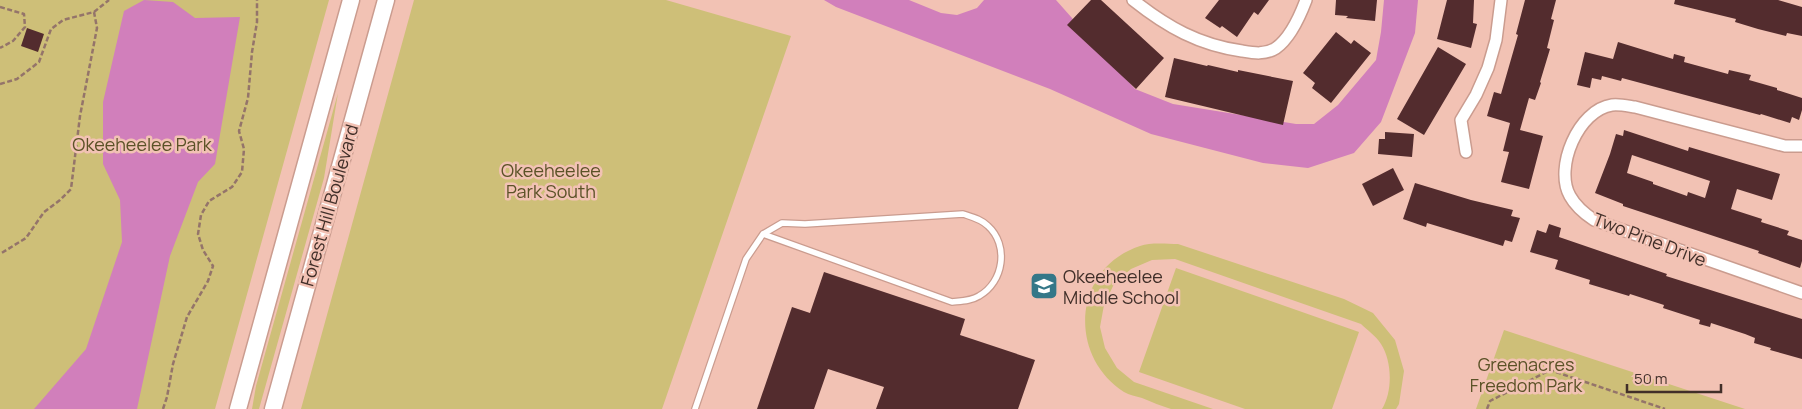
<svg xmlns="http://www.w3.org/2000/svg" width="1802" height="409" font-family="Manrope,sans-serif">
  <rect width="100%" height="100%" fill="#f2c2b4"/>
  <!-- green -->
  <path fill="#cebf78" d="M0,0H329L215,409H0Z
    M414,0H666L791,36L662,409H301Z
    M338,93L324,178L259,409H252L256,386Z
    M1178,244L1344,299L1373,313L1395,340L1404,371L1399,404L1396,409H1382C1393,391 1392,361 1381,344C1376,336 1367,330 1361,324L1175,259L1152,260L1131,269L1114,284L1104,305L1100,327L1105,348L1117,368L1134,382L1213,409C1200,409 1184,409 1171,409C1161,406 1152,402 1142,398C1136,396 1129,395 1124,392C1067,355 1073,268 1140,246C1151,242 1167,244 1178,244Z
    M1176,268L1359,332L1332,409H1245L1139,372Z
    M1504,330L1745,409H1476Z"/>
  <!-- water -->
  <path fill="#d17fbb" d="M144,0L173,2L195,18L240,17L215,164L198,182L170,256L137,409H34L86,349L122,242L120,200L103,164V102L124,11Z
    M824,0H909L941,13L957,15L977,8L984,0H1056L1135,89L1173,104L1296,124H1314L1338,105L1376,60L1381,32L1384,0H1418L1415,33L1381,122L1354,153L1308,168L1263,163L1151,134L1050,89L836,7Z"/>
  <!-- building -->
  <path fill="#532c2e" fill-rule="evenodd" d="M1091,0H1101L1164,58L1136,89L1067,25Z
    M1219,0H1269L1258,15L1254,12L1237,37L1222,26L1220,28L1205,18Z
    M1336,0H1377L1375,21L1346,18L1348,16L1335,15Z
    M1447,0H1474L1473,23L1477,24L1471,48L1437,39Z
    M1525,0H1556L1551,19L1554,20L1547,48L1550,49L1540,82L1541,83L1535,100L1529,98L1520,130L1543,136L1529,189L1501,182L1509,152L1503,151L1510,123L1487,116L1494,92L1501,94L1518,35L1516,34Z
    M1675,0H1778L1802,7V36L1787,33L1786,36L1758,29L1735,22L1736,19L1674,4Z
    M27,28L44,34L38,52L21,46Z
    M1336,32L1351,44L1354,40L1371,53L1331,103L1312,88L1315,83L1303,73Z
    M1618,42L1673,59L1674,54L1685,57L1684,62L1728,74L1729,70L1751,75L1749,80L1777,88V90L1802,98V110L1799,120L1792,117L1790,123L1761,114L1760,115L1622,78L1621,81L1602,76L1601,80L1592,78L1590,88L1577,85L1585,52L1613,59Z
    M1438,47L1466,64L1424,135L1397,119Z
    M1174,58L1207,66L1208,65L1238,72V70L1293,81L1283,125L1165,97Z
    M1624,130L1688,151L1689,147L1780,174L1772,200L1737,189L1731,209L1762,219L1761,222L1789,231L1787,235L1802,240V261L1800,268L1758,253L1759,251L1623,206V204L1595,193L1610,154L1616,134L1623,136ZM1632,155L1710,181L1705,198L1688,192L1687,196L1653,184V182L1627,173Z
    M1385,132L1414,134L1412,157L1378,154L1379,139H1385Z
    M1393,168L1404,190L1373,206L1362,184Z
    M1415,183L1471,200L1513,210L1511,216L1520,218L1512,242L1505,240L1503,246L1427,223L1426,227L1403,219Z
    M1549,224L1561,228L1559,237L1667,274L1666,276L1802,319V359L1770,350L1771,348L1754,343L1755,338L1745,334L1711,323L1710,327L1699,324L1700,320L1663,308L1664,305L1630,294L1629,296L1589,284L1590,280L1555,269L1558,260L1530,252L1537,230L1546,233Z
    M824,272L965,319L960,335L1035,360L1018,409H876L884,387L828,369L814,409H757L792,307L810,313Z"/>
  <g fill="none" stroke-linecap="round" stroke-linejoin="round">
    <defs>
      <path id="lane" d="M695,409L746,259L763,234L782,223L805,224L963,214C972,217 981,219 988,226C1009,245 1004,282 979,296C971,301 962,301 952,302L763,234"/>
      <path id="street" d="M1133,0C1167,27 1199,45 1242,51C1254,53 1265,55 1276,48C1290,38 1300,16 1306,0
        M1802,146H1785L1635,107C1628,106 1619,104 1612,105C1578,110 1554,168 1570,196C1576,207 1585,214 1594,220L1802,293
        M1466,152L1461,120L1476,95L1488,68L1496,40L1501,0"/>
      <path id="secondary" d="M238,409L351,0
        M273,409L386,0"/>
    </defs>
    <!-- lane casing -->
    <use href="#lane" stroke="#ca9c8f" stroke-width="8"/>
    <!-- street casing -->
    <use href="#street" stroke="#ca9c8f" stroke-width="14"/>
    <!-- secondary casing -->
    <use href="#secondary" stroke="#ca9c8f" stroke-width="19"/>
    <!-- path -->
    <path stroke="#94746a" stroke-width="2.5" stroke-dasharray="5 2.5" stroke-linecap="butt" d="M0,7L24,14L25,27L13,41L0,48
      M94,12L109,0
      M0,84L17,79L39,62L51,29L63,20L94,12L97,28L80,116L71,189L60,200L44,212L26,238L0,254
      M163,409L167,397L173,364L187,317L208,281L213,266L203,250L198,234L201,215L209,201L232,187L242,172L244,149L239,131L248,98L252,52L257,22V0
      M1487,409L1490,401L1550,370L1665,409"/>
    <!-- lane -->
    <use href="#lane" stroke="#fff" stroke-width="5.5"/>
    <!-- street -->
    <use href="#street" stroke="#fff" stroke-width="11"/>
    <!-- secondary -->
    <use href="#secondary" stroke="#fff" stroke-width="16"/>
  </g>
  <!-- icons -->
  <defs>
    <symbol id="school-square" viewBox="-11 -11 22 22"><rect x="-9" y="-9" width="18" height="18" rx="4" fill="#347788" stroke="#f2c2b4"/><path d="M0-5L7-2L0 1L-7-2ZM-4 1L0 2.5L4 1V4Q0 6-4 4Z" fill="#fff"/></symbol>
  </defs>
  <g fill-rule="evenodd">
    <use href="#school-square" x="1028" y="270" width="32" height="32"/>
  </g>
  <g text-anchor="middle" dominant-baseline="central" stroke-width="5" stroke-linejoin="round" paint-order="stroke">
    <!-- park labels -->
    <g font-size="18" fill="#5b5227" stroke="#f2c2b4">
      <text x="142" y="144">Okeeheelee Park</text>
      <text x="551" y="170">Okeeheelee<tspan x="551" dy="21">Park South</tspan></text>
      <text x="1526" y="364">Greenacres<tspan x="1526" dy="21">Freedom Park</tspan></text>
    </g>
    <!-- street labels -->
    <g font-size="18" fill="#412f29" stroke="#f2c2b4">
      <text transform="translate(329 205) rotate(-74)">Forest Hill Boulevard</text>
      <text transform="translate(1650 239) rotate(21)">Two Pine Drive</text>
    </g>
    <!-- poi labels -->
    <g font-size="18" fill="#412f29" stroke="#f2c2b4" text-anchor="start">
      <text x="1063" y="276">Okeeheelee<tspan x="1063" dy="21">Middle School</tspan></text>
    </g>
  </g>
  <!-- scale -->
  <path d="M1627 384v8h94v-8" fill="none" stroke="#412f29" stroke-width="2.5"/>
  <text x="1634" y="384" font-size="15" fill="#412f29" stroke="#f2c2b4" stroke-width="4" paint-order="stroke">50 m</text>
</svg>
